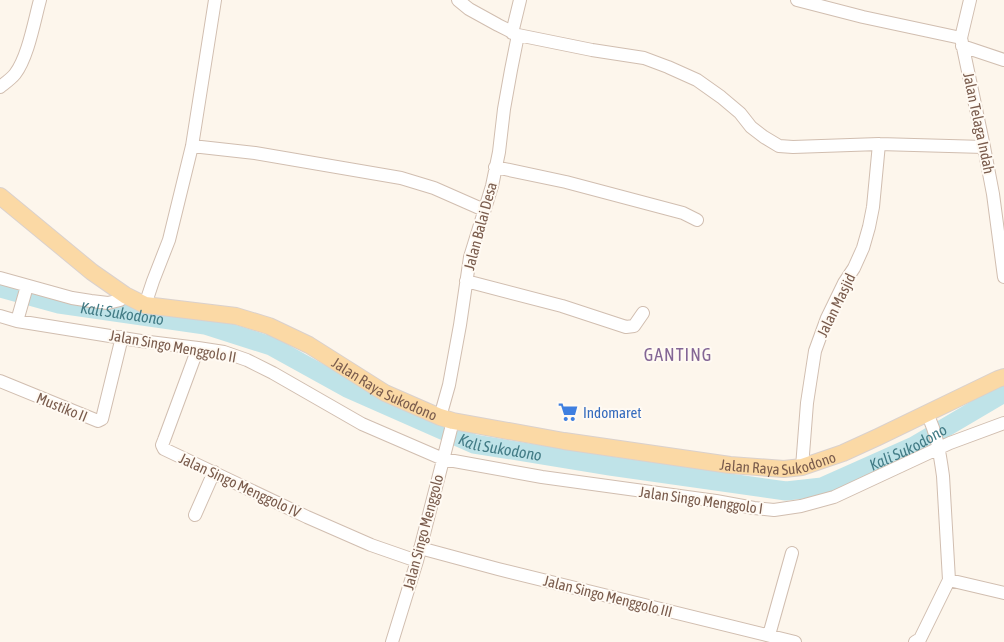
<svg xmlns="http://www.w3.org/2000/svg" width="1004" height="642" font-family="'Asap Condensed',sans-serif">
  <rect width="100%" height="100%" fill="#fdf6ec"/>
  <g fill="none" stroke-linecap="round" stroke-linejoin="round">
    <!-- river -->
    <path stroke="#bfe3e8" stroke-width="19" id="s1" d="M0,288L59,304L205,325L271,346L347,388L474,444L610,466L786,491L822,487L914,446L1004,393"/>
    <defs>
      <path id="minor" d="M458,0L469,9L498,25L518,35L592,50L644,58L668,67L697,80L721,97L740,113L751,127L764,137L779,146L793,147L879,144L984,147
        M797,0L863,17L961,38
        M970,0L961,38L984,147L993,194L1004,277
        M512,33L520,0
        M962,46L1004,60
        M0,87C5,83 11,79 15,74C28,57 34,22 40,0
        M192,146L255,153L401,178L434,188L484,210
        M495,167L566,182L683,213L697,220
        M0,278L72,298L91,301L108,303L120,300L125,295
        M466,281L562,306L626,327L634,326L643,313
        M145,305L153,281L169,240L192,146L215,0
        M0,316L17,321L141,341L198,348L224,352L247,360L273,373L362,424L443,459L542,477L716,501L754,508L774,510L801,506L834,497L950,443L1004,423
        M17,321L27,286
        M198,348L164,440L162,445L164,449L307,517L371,545L417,561
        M0,381L98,421L102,419L122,337
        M440,417L449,385L460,325L470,257L492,186L499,152L504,109L511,70L518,35
        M802,467L807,403L815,351L827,318L844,283L854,268L863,248L869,227L873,207L879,144
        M195,515L214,472
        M420,548L498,569L795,642
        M949,580L1004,593
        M769,635L792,553
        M392,642L417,561L453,421
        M915,642L920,639L949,580L943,476C940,455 937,433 927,414"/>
      <g id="major">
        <path id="s2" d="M0,196L92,272L125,295L145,305L236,316L269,326L309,345L385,393L440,417L453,421L564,441L730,465L784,469L802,467L843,453L878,437L998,379L1004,377"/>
      </g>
    </defs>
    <!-- minor casing -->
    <use href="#minor" stroke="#d1beb0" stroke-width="14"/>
    <!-- major casing -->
    <use href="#major" stroke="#dad1cd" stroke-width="18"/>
    <!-- minor -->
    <use href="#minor" stroke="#fff" stroke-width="12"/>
    <!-- major -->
    <use href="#major" stroke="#fbd9a5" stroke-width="16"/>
  </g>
  <!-- icons -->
  <defs>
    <symbol id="supermarket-bare" viewBox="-9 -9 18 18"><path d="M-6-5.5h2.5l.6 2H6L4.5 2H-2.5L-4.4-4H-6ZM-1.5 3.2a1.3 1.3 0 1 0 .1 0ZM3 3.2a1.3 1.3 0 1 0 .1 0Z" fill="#3f7fe0" stroke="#fffaf3" stroke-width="2.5" paint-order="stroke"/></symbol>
  </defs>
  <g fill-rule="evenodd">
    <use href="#supermarket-bare" x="554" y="398" width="28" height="28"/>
  </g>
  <g text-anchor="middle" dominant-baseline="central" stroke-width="4" stroke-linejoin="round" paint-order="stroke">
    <!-- street labels -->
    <g font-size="15" fill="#7a5c4d" stroke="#fffaf3">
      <text transform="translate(979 123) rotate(78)">Jalan Telaga Indah</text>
      <text transform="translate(480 226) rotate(-75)">Jalan Balai Desa</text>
      <text transform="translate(836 305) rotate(-64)">Jalan Masjid</text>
      <text transform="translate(173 346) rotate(10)">Jalan Singo Menggolo II</text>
      <text stroke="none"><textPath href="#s2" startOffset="440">Jalan Raya Sukodono</textPath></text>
      <text transform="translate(62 407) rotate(22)">Mustiko II</text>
      <text stroke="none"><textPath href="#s2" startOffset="845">Jalan Raya Sukodono</textPath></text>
      <text transform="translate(240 485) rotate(25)">Jalan Singo Menggolo IV</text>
      <text transform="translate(701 500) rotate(8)">Jalan Singo Menggolo I</text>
      <text transform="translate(423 532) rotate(-75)">Jalan Singo Menggolo</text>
      <text transform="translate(608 596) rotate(14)">Jalan Singo Menggolo III</text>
    </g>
    <!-- shop labels -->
    <g font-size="15" fill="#366cbe" stroke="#fffaf3" text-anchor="start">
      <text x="583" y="412">Indomaret</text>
    </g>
    <!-- water labels -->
    <g font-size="16" font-style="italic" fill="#437c86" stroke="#fffaf3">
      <text stroke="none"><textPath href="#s1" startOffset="125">Kali Sukodono</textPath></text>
      <text stroke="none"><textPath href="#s1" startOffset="530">Kali Sukodono</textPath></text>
      <text stroke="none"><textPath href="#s1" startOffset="950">Kali Sukodono</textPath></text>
    </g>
    <!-- quarter labels -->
    <g font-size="18" letter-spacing="1" fill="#846695" stroke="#fffaf3">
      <text x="678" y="354">GANTING</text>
    </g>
  </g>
</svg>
